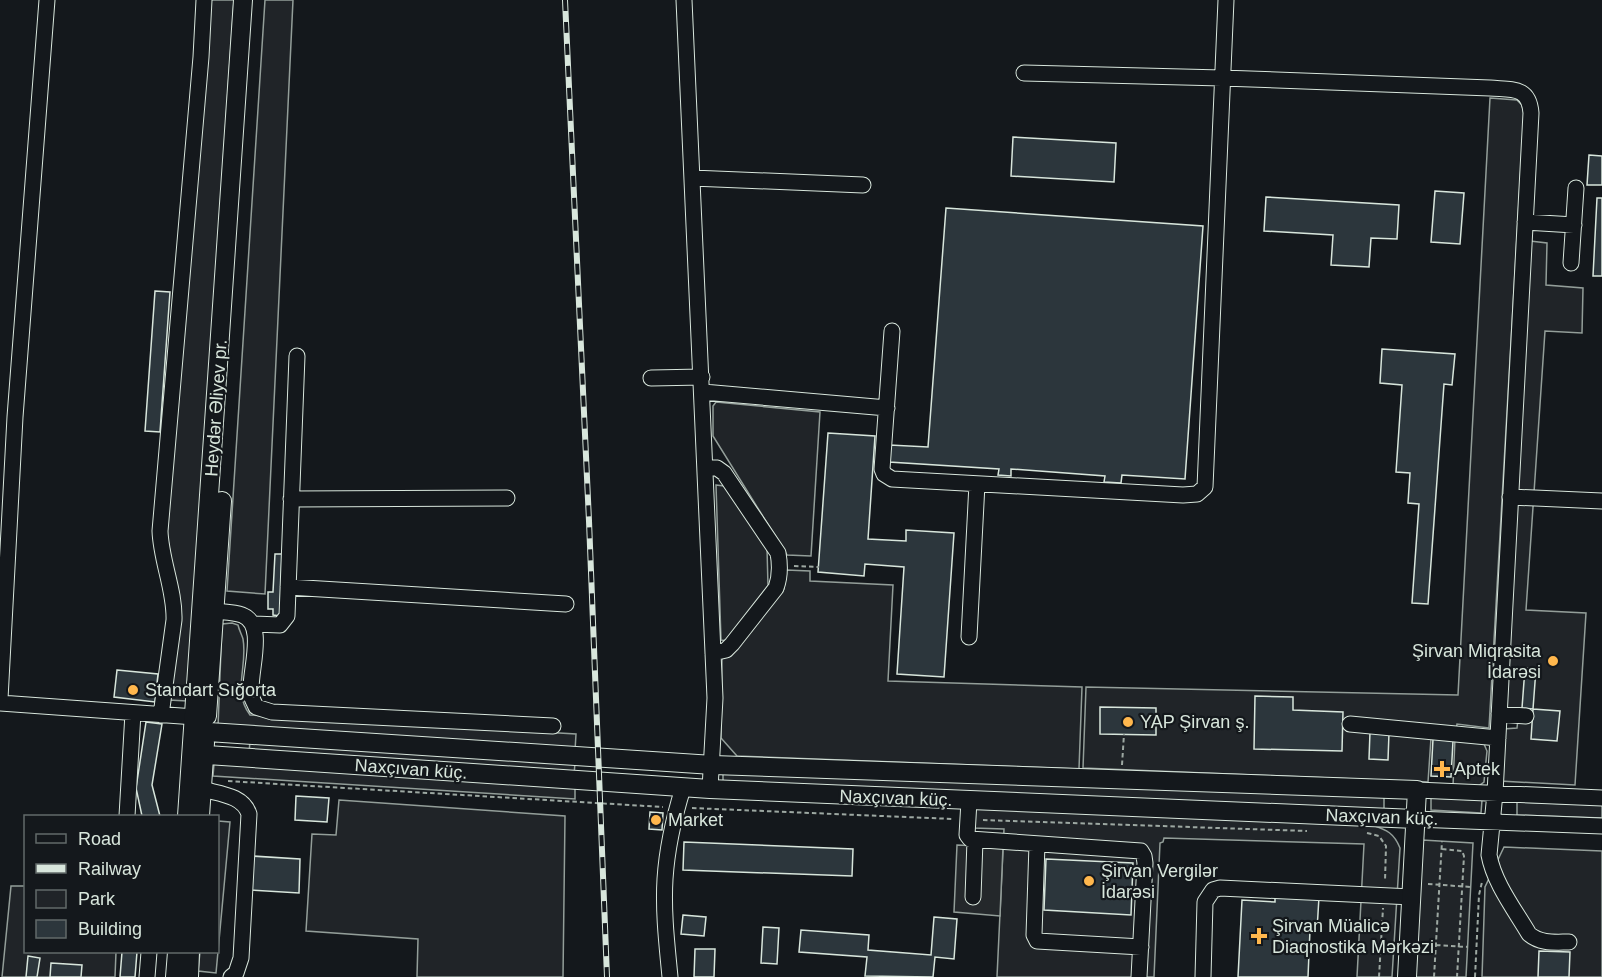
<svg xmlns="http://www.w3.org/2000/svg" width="1602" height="977" font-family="Helvetica,sans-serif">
  <rect width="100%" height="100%" fill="#14181c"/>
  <!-- green -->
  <path fill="#202428" stroke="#939e99" stroke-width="1.5" d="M209,0H234L187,701L169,700L179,606L167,534Z
    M265,0H293L265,594L227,591Z
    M1490,98L1517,100L1522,105L1524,113L1489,728L1457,724L1455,737L1484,744L1487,751L1484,782L1477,787L1453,786L1455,738H1431L1428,782L1083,768L1086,687L1458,695Z
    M1530,241L1547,243L1546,285L1583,288L1582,333L1545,331L1526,610L1586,613L1575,785L1500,781L1503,729L1517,728L1519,710L1504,707Z
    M716,402L820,412L811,556L787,555L713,436V406Z
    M716,485L724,486L767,548L768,586L727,641L721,640Z
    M786,570L810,571V581L893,585L888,681L1082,687L1079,769L737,756L721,738L722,658L731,656L784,589Z
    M232,623L238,625C239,630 242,635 243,639C248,666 232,691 250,715L576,734L575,751L218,727L222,624Z
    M250,741L575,763L574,775L249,753Z
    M214,764L575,786V799L213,776Z
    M723,773L1384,796V809L723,784Z
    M1431,798L1482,800L1481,813L1431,810Z
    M339,800L565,816L563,977H417L418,939L306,931L312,834L336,835Z
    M1517,802L1602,805V818L1517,815Z
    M974,808L1372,825C1387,830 1394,833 1400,848L1392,977H1357L1364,844L1164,838L1163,842L1160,843L1154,977H997L1004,829L973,828Z
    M218,821L230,822L216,973L198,971L200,952H218Z
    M1422,840L1473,843L1466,977H1414Z
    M1504,847L1602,851V977H1482L1485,887Z
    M11,886H25L26,952H116L115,977H2Z"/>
  <!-- parking -->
  <path fill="#24282b" stroke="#939e99" stroke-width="1.5" d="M957,845L1003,847L1000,916L954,912Z"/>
  <!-- building -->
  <path fill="#2c363c" stroke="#d8e6dc" stroke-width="1.5" d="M1013,137L1116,143L1114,182L1011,176Z
    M1589,155L1602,156V185H1587Z
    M1435,191L1464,193L1460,244L1431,242Z
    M1266,197L1399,205L1397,239L1371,238L1369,267L1331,265L1333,235L1264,231Z
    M1597,198H1602V276H1593Z
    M946,208L1203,226L1185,479L1122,475L1121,483L1104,482L1105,476L1011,469V476L998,475L999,469L889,462L890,445L928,447Z
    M155,291L170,292L160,432L145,431Z
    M1382,349L1455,354L1452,385L1444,384L1428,604L1412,603L1419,504L1408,503L1410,473L1396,472L1402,385L1380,383Z
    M828,433L875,436L868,539L906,541V530L954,533L944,677L897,674L904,567L865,564L864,576L818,572Z
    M275,554H282L280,616L273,615V609H268V592H273Z
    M1525,668L1536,669L1533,709L1522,708Z
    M117,670L158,674L155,702L114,697Z
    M1255,696L1293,697V710L1343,712L1342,751L1254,749Z
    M1100,707L1156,708V735L1100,734Z
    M1533,709L1560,711L1557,741L1531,739Z
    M146,722L162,724L152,785L160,816H142L136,788Z
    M1370,732L1389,733L1388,760L1369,759Z
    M1433,739L1453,741L1451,777L1431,776Z
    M296,796L329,798L327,822L295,820Z
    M650,812L663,813L662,830L649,829Z
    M684,842L853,849L852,876L683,870Z
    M252,856L300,859L299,893L251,890Z
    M1046,859L1133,863L1131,915L1044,910Z
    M1275,895L1319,897L1317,930H1310L1308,977H1238L1242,900L1275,902Z
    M683,915L706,917L704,936L681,934Z
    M934,917L957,919L954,959L935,957L933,977L865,976L867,957L799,952L801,930L869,935L868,950L931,955Z
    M763,927L779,928L777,964L761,963Z
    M695,949H715L714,977H694Z
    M1539,951L1570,952L1569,977H1538Z
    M122,952H137L135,977H120Z
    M28,956L40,958L37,977H26Z
    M51,963L82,965L81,977H50Z"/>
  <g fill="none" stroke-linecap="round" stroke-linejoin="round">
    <defs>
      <path id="minor" d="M684,0L715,698L710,789
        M1024,73L1222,78L1490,88C1512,90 1529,86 1531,113L1495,793L1489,855C1494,883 1515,910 1529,934C1541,944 1555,942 1569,942
        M692,178L863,185
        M1525,222L1574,225
        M1571,263L1576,188
        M892,331L882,469L884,474L892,479L1183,495L1197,494L1205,487L1226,0
        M651,378L702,377
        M703,392L887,408
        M705,467L717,468L724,473L778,553C780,564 780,577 776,588L732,644L726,650L713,653
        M1510,497L1602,501
        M291,499L507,498
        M288,587L566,604
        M215,611C223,612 234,612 242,615C269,625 246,678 252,698C253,701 255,704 256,707L272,712L553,726
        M253,624L280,625L287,616L297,356
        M969,637L977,484
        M0,699L15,417L47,0
        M0,703L195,717
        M1499,714L1526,716
        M161,715L174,620C175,590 161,561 160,531L201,57L204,0
        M1350,724L1498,738
        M202,789C219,794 243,795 249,814L241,958L236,973L231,977
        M1417,790L1602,798
        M969,801L967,835L970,839L1141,851L1144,856L1145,863L1139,977
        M127,816L133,713
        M1415,819L1602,826
        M1037,844L1034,935L1037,941L1141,947
        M973,897L975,840
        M147,977L149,952
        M670,977C667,945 663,912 665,879C667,848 674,817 683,788
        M1203,977L1205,902L1213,890L1220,888L1412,897"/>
      <path id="major" d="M207,716L222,501
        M193,731L713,765L1417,790L1407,977
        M192,754L710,789L1415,819
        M187,816L243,0
        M200,816L205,743
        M175,977L177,952
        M189,977L190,952"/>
    </defs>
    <!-- minor casing -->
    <use href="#minor" stroke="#d8e6dc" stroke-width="17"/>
    <!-- major casing -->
    <use href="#major" stroke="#d8e6dc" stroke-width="20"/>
    <!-- path -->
    <path stroke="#9da8a2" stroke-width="2" stroke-dasharray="4.5 3" stroke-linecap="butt" d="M794,566L819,567
      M1122,765L1124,734
      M228,781L663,807
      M692,808L953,819
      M983,820L1307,831
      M1367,833L1379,836L1386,846L1385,881
      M1442,849L1462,851L1464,856L1457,977
      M1428,884L1471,887
      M1436,945L1468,947
      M1379,977L1383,908
      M1434,977L1442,841
      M1475,977L1479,895L1482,882"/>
    <!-- minor -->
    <use href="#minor" stroke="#14181c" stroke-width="15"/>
    <!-- major -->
    <use href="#major" stroke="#14181c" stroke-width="18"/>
    <defs>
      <path id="rail" d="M565,0L589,521L607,977"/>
    </defs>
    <!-- rail casing -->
    <use href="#rail" stroke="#d8e6dc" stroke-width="6"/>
    <!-- rail -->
    <use href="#rail" stroke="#14181c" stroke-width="4" stroke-dasharray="11" stroke-linecap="butt"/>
  </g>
  <!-- markers -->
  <g fill="#ffb74d" stroke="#14181c" stroke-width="2">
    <circle cx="1553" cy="661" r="6"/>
    <circle cx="133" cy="690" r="6"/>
    <circle cx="1128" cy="722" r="6"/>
    <path d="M1439 760h6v6h6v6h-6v6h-6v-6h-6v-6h6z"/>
    <circle cx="656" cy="820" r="6"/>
    <circle cx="1089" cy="881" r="6"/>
    <path d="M1256 927h6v6h6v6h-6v6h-6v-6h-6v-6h6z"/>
  </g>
  <g text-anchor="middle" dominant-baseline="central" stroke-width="4.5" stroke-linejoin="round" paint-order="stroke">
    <!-- street labels -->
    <g font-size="18" fill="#d8e6dc" stroke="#14181c">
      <text transform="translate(216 408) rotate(-86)">Heydər Əliyev pr.</text>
      <text transform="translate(411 769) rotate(4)">Naxçıvan küç.</text>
      <text transform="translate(896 798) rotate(2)">Naxçıvan küç.</text>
      <text transform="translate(1382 817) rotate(2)">Naxçıvan küç.</text>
    </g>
    <!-- poi labels -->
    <g font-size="18" fill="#d8e6dc" stroke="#14181c" text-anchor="start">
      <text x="1541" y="651" text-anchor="end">Şirvan Miqrasita<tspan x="1541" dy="21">İdarəsi</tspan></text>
      <text x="145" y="690">Standart Sığorta</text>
      <text x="1140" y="722">YAP Şirvan ş.</text>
      <text x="1454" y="769">Aptek</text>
      <text x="668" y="820">Market</text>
      <text x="1101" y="871">Şirvan Vergilər<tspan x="1101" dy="21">İdarəsi</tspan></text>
      <text x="1272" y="926">Şirvan Müalicə<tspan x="1272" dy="21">Diaqnostika Mərkəzi</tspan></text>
    </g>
  </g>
  <!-- legend -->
  <rect x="24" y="815" width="195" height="138" fill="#14181c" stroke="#626a69" stroke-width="1.5"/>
  <rect x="36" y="834" width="30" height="9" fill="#14181c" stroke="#626a69" stroke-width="1.5"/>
  <text x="78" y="845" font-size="18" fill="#d8e6dc">Road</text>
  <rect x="36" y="864" width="30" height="9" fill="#d8e6dc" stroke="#626a69" stroke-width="1.5"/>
  <text x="78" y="875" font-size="18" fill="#d8e6dc">Railway</text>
  <rect x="36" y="890" width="30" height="18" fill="#202428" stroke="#626a69" stroke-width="1.5"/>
  <text x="78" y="905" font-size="18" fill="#d8e6dc">Park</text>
  <rect x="36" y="920" width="30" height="18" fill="#2c363c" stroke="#626a69" stroke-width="1.5"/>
  <text x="78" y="935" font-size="18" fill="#d8e6dc">Building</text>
</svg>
